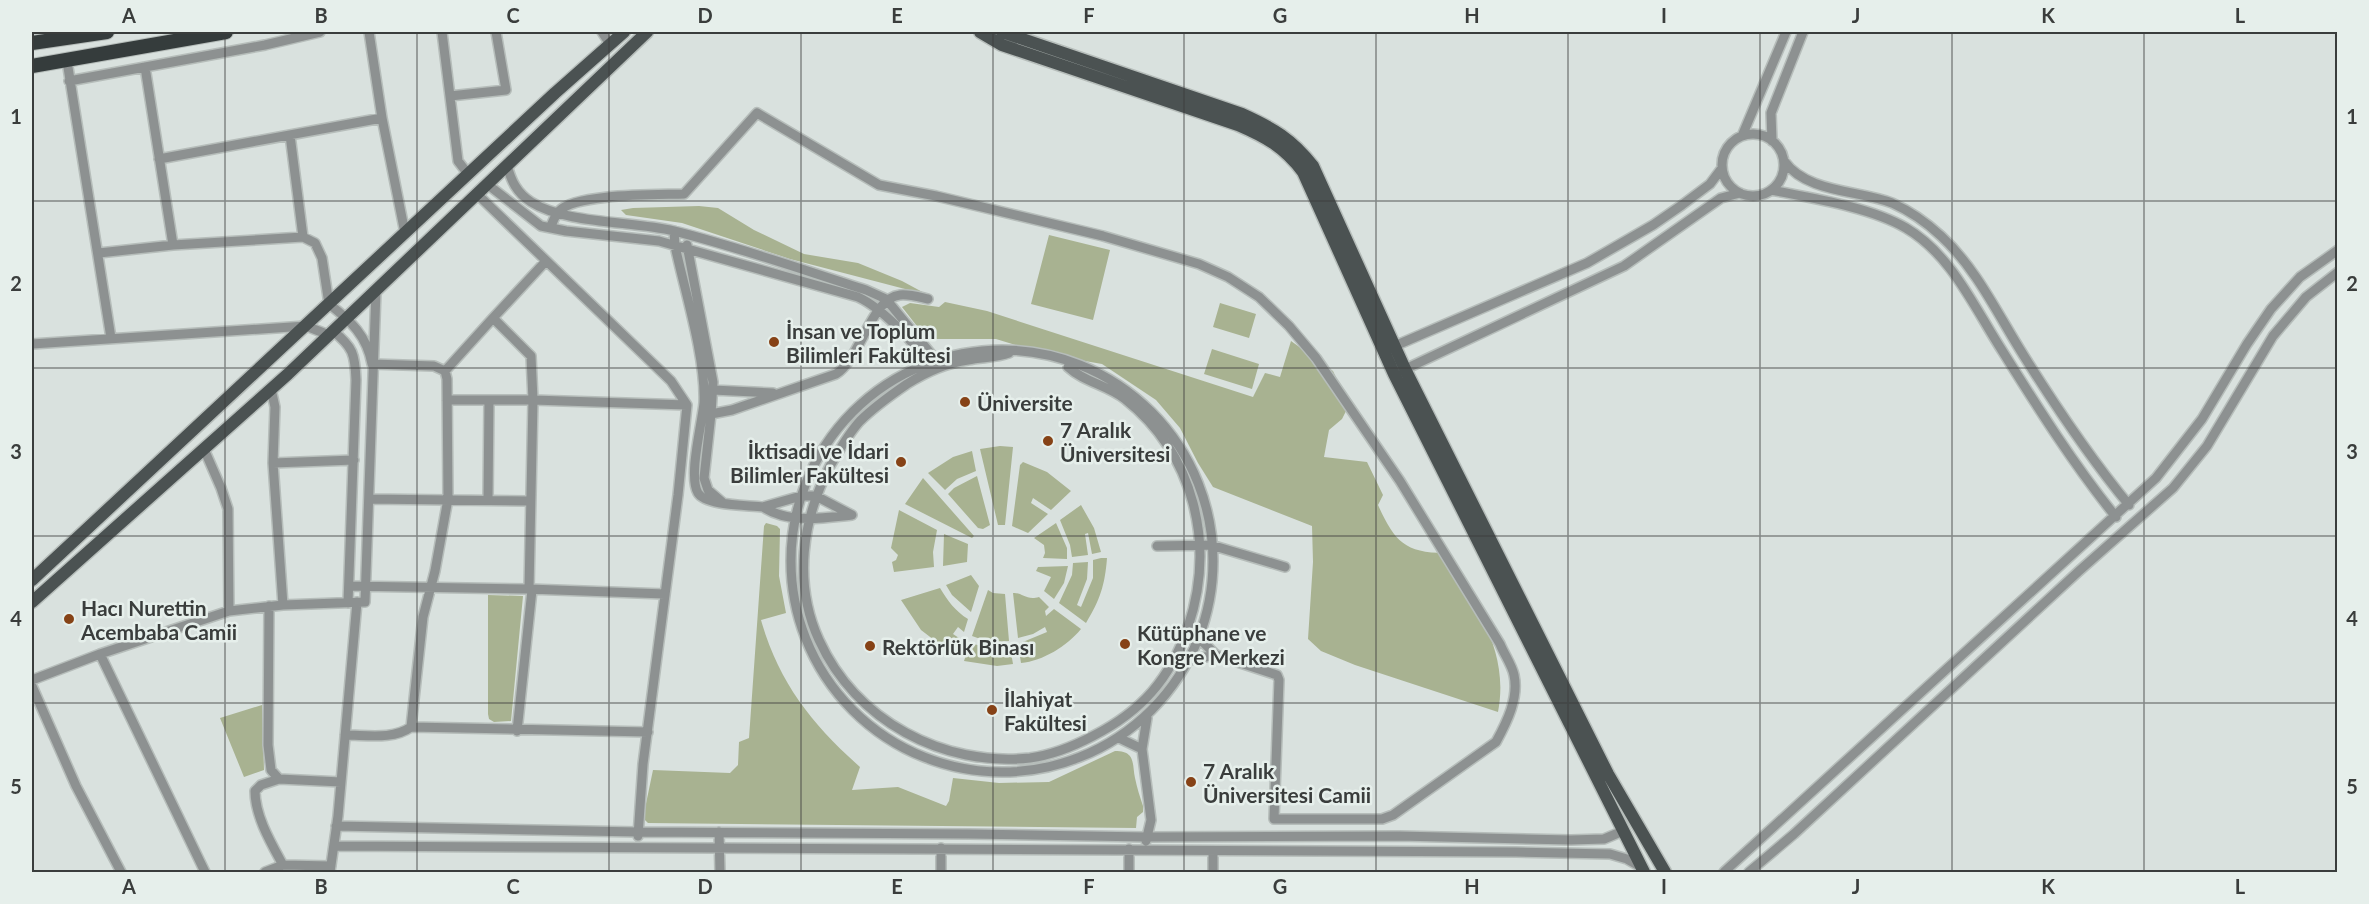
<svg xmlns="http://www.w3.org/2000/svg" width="2369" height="904" font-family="Lato,sans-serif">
  <rect width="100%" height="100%" fill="#d9e1de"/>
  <!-- green -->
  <path fill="#a8b291" d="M699,206L718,208L754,230L804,254L858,263L902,281L928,295L790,259L682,223L626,215L621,210L633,208Z
    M1049,235L1110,250L1093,320L1031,304Z
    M945,302L987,311L1253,397L1265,373L1280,377L1291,341L1333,371L1349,405L1342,419L1329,430L1324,457L1367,462L1383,495L1378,505C1394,540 1404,553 1445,553C1474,604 1510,650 1498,712L1355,665L1321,651L1308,639L1313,562L1312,526L1213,487L1198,463L1180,428L1156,400L1102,364L1045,354L996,339H927L902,307L910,303L939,307Z
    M1220,303L1256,314L1249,338L1213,327Z
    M1212,349L1259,364L1252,389L1204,374Z
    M1000,446L1013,447L1005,525H998L980,449Z
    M972,451L976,471L957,479L945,490L928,473L953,457Z
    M1023,462L1047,472L1071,491L1051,510L1033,498L1031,503L1048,514L1028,533L1012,526L1020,465Z
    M977,476L990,525L983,529L978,528L948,494L954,488Z
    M923,478L974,536L972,538L905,504Z
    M1081,505L1094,528L1101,552L1092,554L1088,533L1085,534L1088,555L1072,557L1070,545L1060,520Z
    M899,510L937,530L933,552L934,567L894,572L892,562L896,560L898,555L891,548Z
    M766,523L777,526L780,529L779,576L786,613L761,620C779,683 812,724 860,767L852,790L898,787L946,806L949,801L953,778L999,783L1049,782L1115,751C1136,751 1132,764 1135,778C1137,788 1140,797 1143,806V812L1137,817L1136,828L648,823L643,818L653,770L730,773L738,765L739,742L749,738L764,526Z
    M1056,523L1067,548V559L1043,558L1045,553L1044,545L1034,538Z
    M944,534L968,544L967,562L943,566Z
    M1101,558H1107C1105,585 1100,600 1086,623L1059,603L1072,575L1073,563L1088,562L1087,579L1077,605L1081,607L1093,578V560Z
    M1068,566L1064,583L1054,599L1044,591L1051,577L1036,571L1038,567Z
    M971,575L979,586L971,612L952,595L946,585Z
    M940,588C948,601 955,611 968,619L964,632L958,627L953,634L962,640L955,656L921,630L901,600Z
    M988,590L993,593L1005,594L1009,641L989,642L972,636Z
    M1013,593C1022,592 1026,601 1039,597L1049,607L1045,611L1046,616L1054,609L1081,629C1067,646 1043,661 1021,663L1018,644L1047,632L1045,627L1033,634L1018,638Z
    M488,595L523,596L511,721L494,722L489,719L488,714Z
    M970,643L989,648L1010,647L1013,664L997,666L964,661Z
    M262,705L264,770L244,777L220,718Z"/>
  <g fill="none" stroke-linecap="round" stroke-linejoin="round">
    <defs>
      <path id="minor" d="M369,32L382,118L405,233
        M442,32L458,161L468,174
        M602,32L610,44
        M67,61L111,338
        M145,67L173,245
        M69,81L265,45L320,32
        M450,96L506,90L496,32
        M1722 165a31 31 0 1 1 62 0a31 31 0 1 1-62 0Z
        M290,135L303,237
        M1742,136L1786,32
        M1772,141L1771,113L1803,32
        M159,159L382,118
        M1784,161C1807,193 1858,190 1892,203C1910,211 1926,222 1941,236C1977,269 1998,315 2024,356C2056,407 2090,458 2129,505
        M507,165C511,181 517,193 531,202C566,224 632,221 674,231C739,247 803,270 866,290L886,299L936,360
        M487,184L541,226L566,231L659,241L858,297C880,307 917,343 927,365
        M1771,190C1811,198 1870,207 1906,228C1952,255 1975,309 2003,352C2038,408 2074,465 2116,517
        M477,194L671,381L687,405L678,495L643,764L638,836
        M550,228C553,222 555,215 559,211C576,193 658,195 684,194L757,113L879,185L936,196L1103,236L1199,264L1228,277L1259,297L1289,326L1316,358L1400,481L1500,644C1504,654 1512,665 1514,675C1519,698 1507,722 1496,742L1393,815L1382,819H1274L1279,680L1277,675L1216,655
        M674,231L675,246C685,292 706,358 704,403C702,424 688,476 698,493C706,506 748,505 763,507
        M687,245L713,382L711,414L704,478L708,490L722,502
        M99,253L173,245L303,237L315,243L322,258L329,304C351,321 367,336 372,364L434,366L445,371L447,379L448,499L435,571L423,617L411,727C393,740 367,735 345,735
        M546,261L493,318L531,356L533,400L687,405
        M333,331C353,347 355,354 356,380L348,603
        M32,344L306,326L329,335
        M1390,348L1587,263L1653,225L1682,205L1710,184L1722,168
        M791 561a211 211 0 1 1 422 0a211 211 0 1 1-422 0Z
        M1009,353C996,358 982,357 968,360C946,363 926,372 907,384C891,395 874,407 860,421C848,434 839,451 830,466C802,520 793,583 819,640C856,721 943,767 1030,758C1052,755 1074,746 1093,736C1142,711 1170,679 1188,627C1216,544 1194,454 1125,399C1107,385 1084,382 1068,367
        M445,371L493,318
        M1399,372L1624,266L1721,198L1740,193
        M271,389L275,407L273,463L283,605
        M713,390L773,393
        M447,400H533L529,589
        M711,414L732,410L836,374C862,357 871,298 900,295C909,294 919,297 928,299
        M204,449L221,488L228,509L229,611
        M273,463L354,460
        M801,496H816L852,515C823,518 789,524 763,507Z
        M369,499L529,501
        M488,500L489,400
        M1157,546L1211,545L1285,567
        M349,586L529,589L665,594
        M269,606L268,745L271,770L279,779L341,782
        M100,654L205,872
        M1185,658L1189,660L1216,655L1198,637L1185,633
        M32,680L100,654L229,611L283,605L365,602L376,291
        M32,686L76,786L121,872
        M411,727L648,732
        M517,731L532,590
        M1119,738L1142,749L1147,718
        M1142,749L1151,820L1146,841
        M279,779L261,785L255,791C255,816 271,843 283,865
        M336,826L638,832L969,834L1146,837L1399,836L1571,840L1604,839L1623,831
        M719,832L720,872
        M334,846L1516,852L1610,854L1627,859L1641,867
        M941,848V872
        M1129,849V872
        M1213,851V872
        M265,872L283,865L331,866
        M330,872L338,816L357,602
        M1724,872L2156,478L2202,419L2247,344L2271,309L2300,277L2338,250
        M1749,872L1794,834L2079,571L2173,488L2207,446L2273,336L2306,297L2338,272"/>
      <path id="major" d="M980,32L1002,45L1238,125C1266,137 1284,147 1303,172L1394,374L1644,872
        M1002,32L1242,114C1273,128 1292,139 1313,166L1405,369L1608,774L1665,872
        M32,580L555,93L624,32
        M32,602L288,374L647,32"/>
      <path id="highway" d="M32,43L107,32
        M32,66L226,32"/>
    </defs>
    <!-- minor casing -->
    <use href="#minor" stroke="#b6bdba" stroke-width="12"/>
    <!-- major casing -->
    <use href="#major" stroke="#b6bdba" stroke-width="15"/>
    <!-- highway casing -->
    <use href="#highway" stroke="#b6bdba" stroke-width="16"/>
    <!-- minor -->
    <use href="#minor" stroke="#8d9191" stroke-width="9"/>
    <!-- major -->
    <use href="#major" stroke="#4b5252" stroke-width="12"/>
    <!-- highway -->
    <use href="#highway" stroke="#353c3c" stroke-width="14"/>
  </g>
  <!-- grid -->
  <path fill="none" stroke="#3a3d3c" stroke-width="1.5" stroke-opacity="0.55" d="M225,32V872M417,32V872M609,32V872M801,32V872M993,32V872M1184,32V872M1376,32V872M1568,32V872M1760,32V872M1952,32V872M2144,32V872M32,201H2338M32,368H2338M32,536H2338M32,703H2338"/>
  <!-- markers -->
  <g fill="#864216" stroke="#e6efeb" stroke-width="2">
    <circle cx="774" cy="342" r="6"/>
    <circle cx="965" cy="402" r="6"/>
    <circle cx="1048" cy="441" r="6"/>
    <circle cx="901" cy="462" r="6"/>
    <circle cx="69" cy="619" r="6"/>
    <circle cx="1125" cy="644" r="6"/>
    <circle cx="870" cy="646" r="6"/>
    <circle cx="992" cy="710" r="6"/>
    <circle cx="1191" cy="782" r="6"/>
  </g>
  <g text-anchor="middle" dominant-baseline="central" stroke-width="5" stroke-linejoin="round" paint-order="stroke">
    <!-- poi labels -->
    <g font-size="21" font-weight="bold" fill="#3a3d3c" stroke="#e6efeb" text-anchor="start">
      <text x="786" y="330">İnsan ve Toplum<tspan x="786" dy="24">Bilimleri Fakültesi</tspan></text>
      <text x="977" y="402">Üniversite</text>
      <text x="1060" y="429">7 Aralık<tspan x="1060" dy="24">Üniversitesi</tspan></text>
      <text x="889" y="450" text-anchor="end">İktisadi ve İdari<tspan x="889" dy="24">Bilimler Fakültesi</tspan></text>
      <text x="81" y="607">Hacı Nurettin<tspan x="81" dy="24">Acembaba Camii</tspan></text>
      <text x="1137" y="632">Kütüphane ve<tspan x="1137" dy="24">Kongre Merkezi</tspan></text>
      <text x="882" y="646">Rektörlük Binası</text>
      <text x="1004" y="698">İlahiyat<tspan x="1004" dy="24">Fakültesi</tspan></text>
      <text x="1203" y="770">7 Aralık<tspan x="1203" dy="24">Üniversitesi Camii</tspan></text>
    </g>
  </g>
  <!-- border -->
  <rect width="2369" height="904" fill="none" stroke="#e6efeb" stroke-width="66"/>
  <rect x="33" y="33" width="2303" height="838" fill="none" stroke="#3a3d3c" stroke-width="2"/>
  <g font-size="20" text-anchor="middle" font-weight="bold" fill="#3a3d3c">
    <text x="129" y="23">A</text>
    <text x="321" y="23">B</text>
    <text x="513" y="23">C</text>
    <text x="705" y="23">D</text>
    <text x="897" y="23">E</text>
    <text x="1089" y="23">F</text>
    <text x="1280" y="23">G</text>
    <text x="1472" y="23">H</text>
    <text x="1664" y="23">I</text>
    <text x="1856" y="23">J</text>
    <text x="2048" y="23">K</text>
    <text x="2240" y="23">L</text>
    <text x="16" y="124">1</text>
    <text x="2352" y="124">1</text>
    <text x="16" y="291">2</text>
    <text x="2352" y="291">2</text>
    <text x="16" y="459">3</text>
    <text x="2352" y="459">3</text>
    <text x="16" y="626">4</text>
    <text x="2352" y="626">4</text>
    <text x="16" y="794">5</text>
    <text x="2352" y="794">5</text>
    <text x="129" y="894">A</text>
    <text x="321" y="894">B</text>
    <text x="513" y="894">C</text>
    <text x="705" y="894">D</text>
    <text x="897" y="894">E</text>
    <text x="1089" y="894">F</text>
    <text x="1280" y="894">G</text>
    <text x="1472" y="894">H</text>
    <text x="1664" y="894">I</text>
    <text x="1856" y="894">J</text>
    <text x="2048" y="894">K</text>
    <text x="2240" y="894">L</text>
  </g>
</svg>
